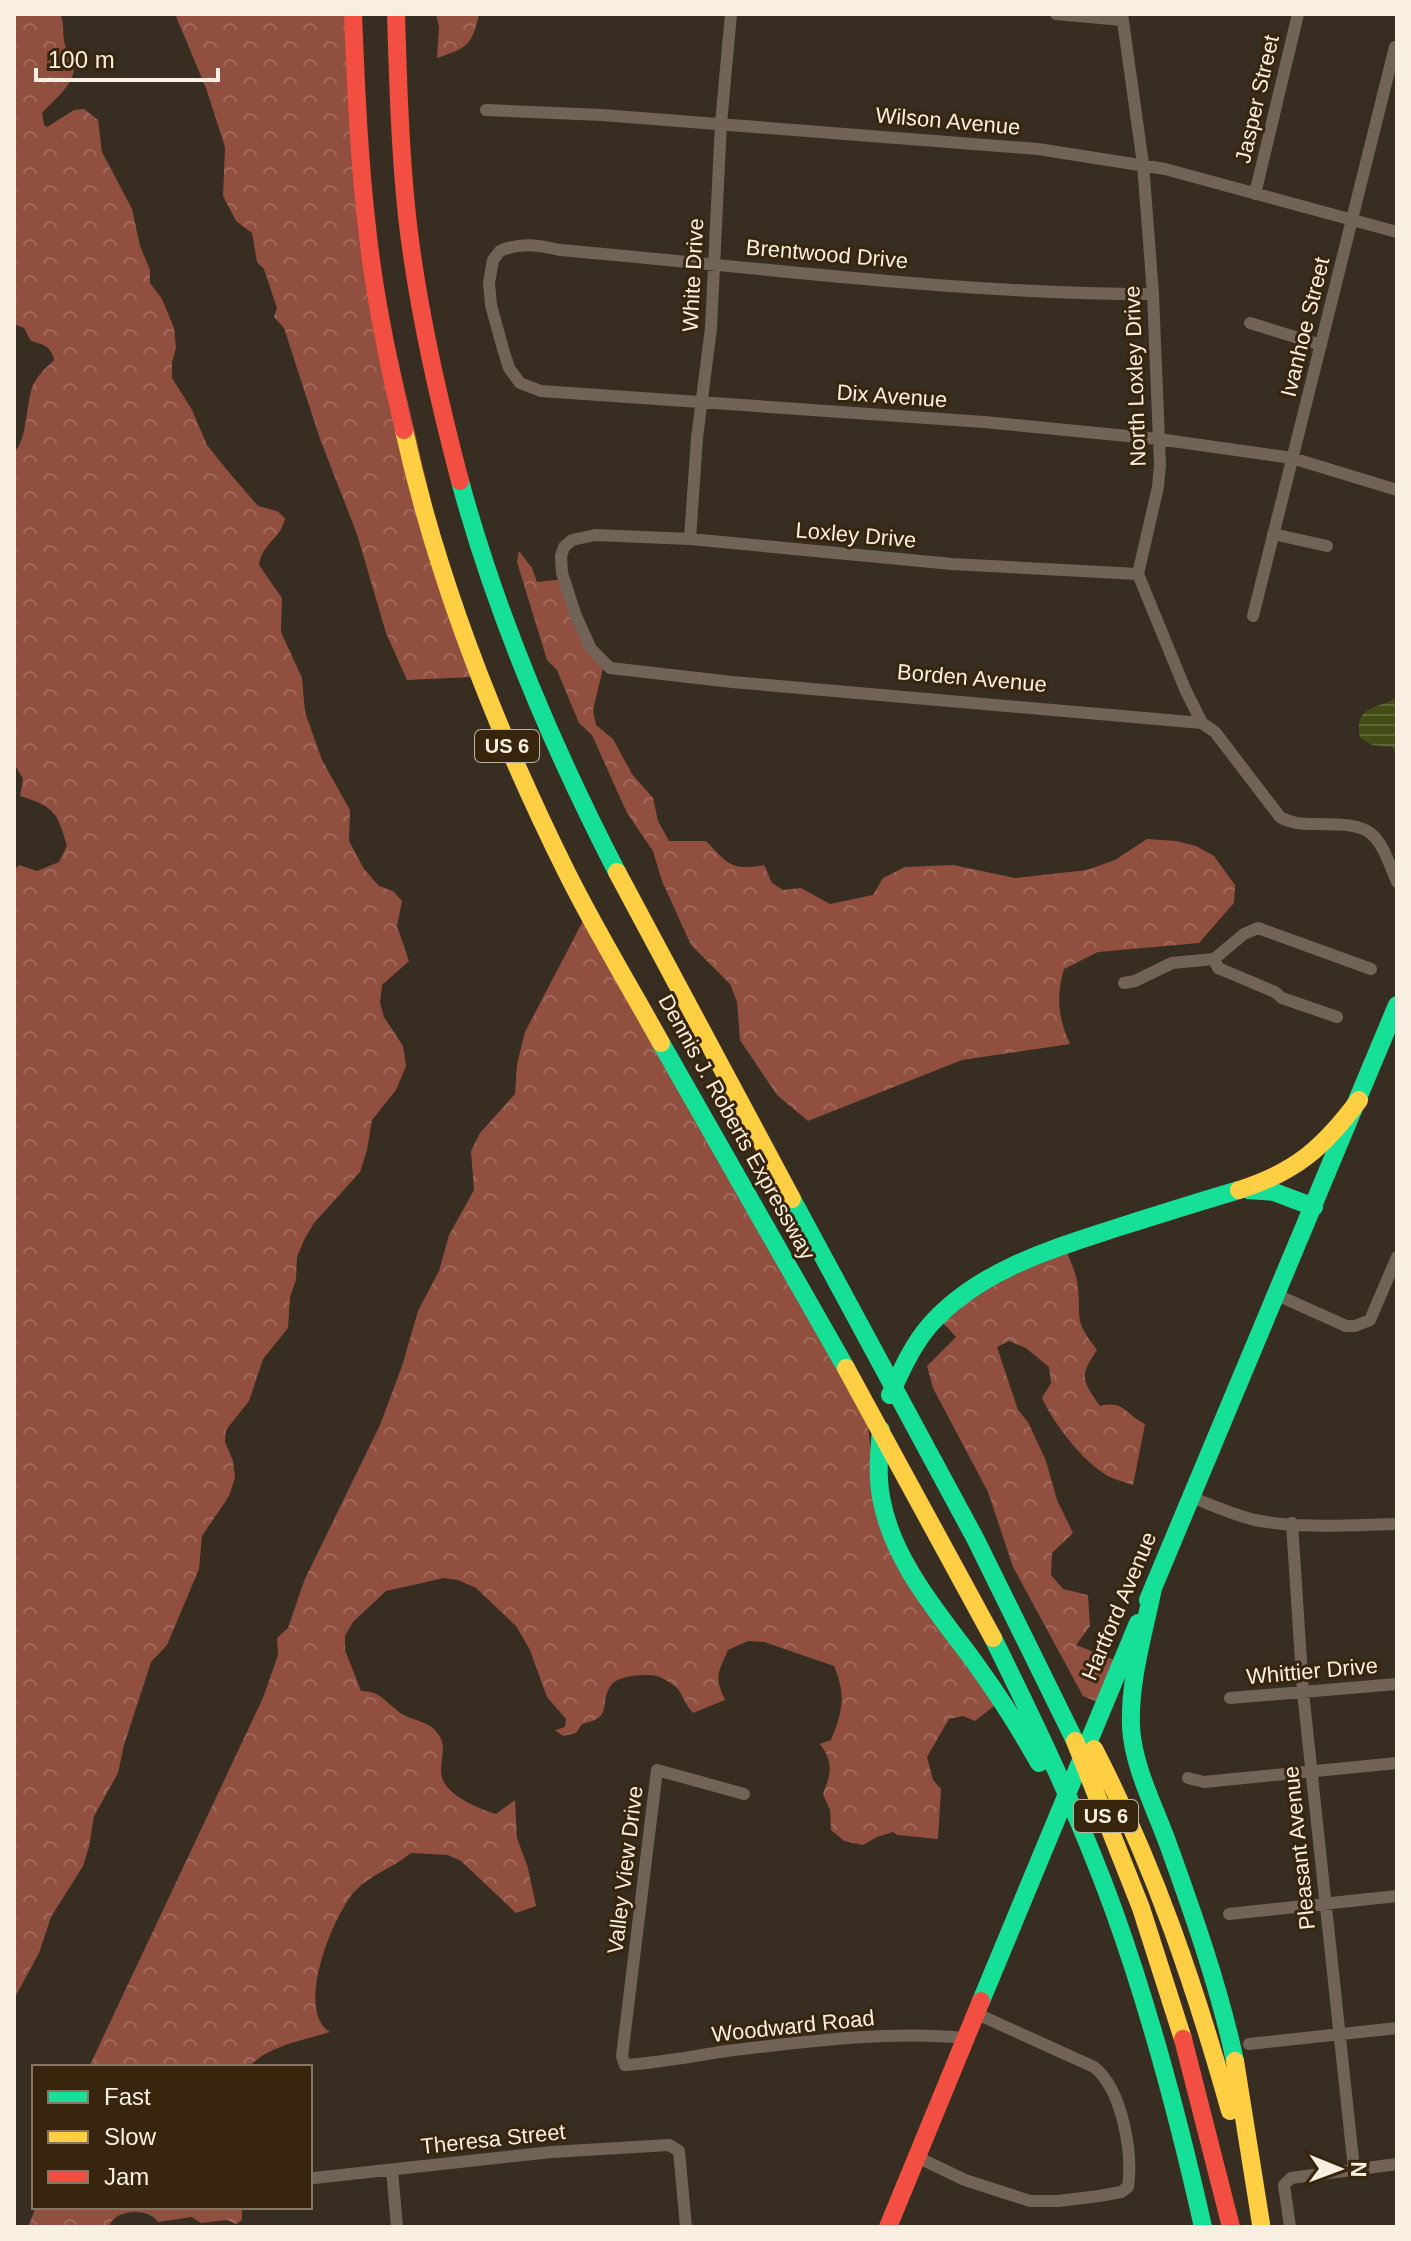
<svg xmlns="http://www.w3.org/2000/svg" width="1411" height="2241" font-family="Helvetica,sans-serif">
  <defs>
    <pattern id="forest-crowns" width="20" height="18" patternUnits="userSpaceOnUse" patternTransform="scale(2)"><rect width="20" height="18" fill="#914f40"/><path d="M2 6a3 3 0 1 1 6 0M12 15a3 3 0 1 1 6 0" fill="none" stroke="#a1695b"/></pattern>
    <pattern id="water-rules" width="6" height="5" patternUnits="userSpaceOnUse" patternTransform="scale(2)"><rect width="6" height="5" fill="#444d16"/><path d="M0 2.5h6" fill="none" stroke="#606738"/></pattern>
  </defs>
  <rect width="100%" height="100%" fill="#372e21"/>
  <!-- forest -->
  <path fill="url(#forest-crowns)" d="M14,14H60C65,24 62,34 65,45C66,51 72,55 73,61C79,82 54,99 42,113L44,125L47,127L74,110L84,109L98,120L102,152L132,209L140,246L150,270V283L162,299L174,328L176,348L172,362V378L192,410L207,445L227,470L258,506L277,511L285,518C281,540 263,541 259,565L282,598L281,632L302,678L305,712L322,760L350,810L349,841L364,869L379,886L393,891L402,901L397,926L409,961L382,985L380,1003L384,1017L403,1046L406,1066L396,1090L372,1120L367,1150L360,1172L314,1223L304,1240L297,1257L296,1280L290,1297L288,1328L263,1359L249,1401L226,1430L225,1442L233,1461L235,1478L229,1496L202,1536L199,1569L167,1645L151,1662L124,1745L118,1773L94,1816L89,1847L83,1866L51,1917L39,1953L14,1999V870L19,865L37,871L59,862L67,846C57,812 55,807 20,796L23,779L14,763V453C27,439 26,409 31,391C34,378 45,369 54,360C52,347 43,344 31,341L24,328L14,324Z
    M175,14H352L358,189L472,677L407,680L386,633L357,534L320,439L284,328L274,317L277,308L264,269L257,262L252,233L236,221L223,196L225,147L206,88Z
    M436,14H479C472,46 467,48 437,58L439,27Z
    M519,551L532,568L537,582L565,579L604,664L593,710L596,725L613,739L632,774L653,798L658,821L669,841H706C728,864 731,871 764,865L772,883L783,890L801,888L830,904L873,895L883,878L905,867L953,865L1015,878L1087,870L1115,860L1147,839L1176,841L1196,846L1214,856L1235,885L1234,903L1199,943L1098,952L1064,969C1056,996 1058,1018 1070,1044L962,1060L808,1121L777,1095L740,1040L737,1002L730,984L691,945L662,881L653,851L627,813L592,735L579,723L557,670L547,660L517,562Z
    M585,917L867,1417L876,1495L998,1703L975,1721L963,1716L949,1719L927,1757L933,1780L941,1789L938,1839L897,1835L893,1832L877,1837L863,1845L844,1841L831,1830L830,1810L823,1794C831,1773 834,1763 820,1744L831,1740C843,1711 846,1695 834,1666L764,1642L748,1641L728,1650C718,1673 714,1676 725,1700L693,1713C685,1705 683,1694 676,1687C673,1684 664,1679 660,1677C649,1673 620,1675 612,1684C597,1703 616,1717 582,1724L576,1733L563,1736L555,1730L565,1727L566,1719L547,1697L530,1650L516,1626L476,1588L458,1580L444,1578L386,1591L353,1622L345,1636V1650L361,1691C382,1691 385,1703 402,1714C412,1720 428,1722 435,1730C448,1744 441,1755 441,1771C441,1794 477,1808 496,1814L515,1800L517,1838L528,1868L536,1906L516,1913L461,1861L448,1855L411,1853C393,1868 371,1874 355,1891C333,1915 294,2011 330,2032C305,2040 267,2046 249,2067H89L263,1698L278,1655L277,1638L288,1628L304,1581L380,1425L402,1366L418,1311L439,1271L449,1235L474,1190L471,1151L480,1133L515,1094L517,1064L525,1032Z
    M1064,1245C1069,1258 1077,1274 1078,1287C1081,1324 1074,1319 1097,1350C1079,1376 1082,1380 1100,1406C1124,1400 1125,1414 1145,1424L1133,1485C1125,1482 1116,1480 1108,1476C1083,1462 1054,1424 1042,1398L1051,1383L1049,1367L1026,1348L1009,1341L997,1347L1018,1410L1028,1422L1046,1461L1057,1500L1073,1533L1052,1553L1051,1575L1063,1589L1088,1595L1090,1626L1076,1645L1117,1661L1100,1703L1083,1696L1013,1567L988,1492L933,1388L927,1366L956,1337L937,1316Z
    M36,2207H242V2220L236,2224L227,2220L201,2223L192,2217L158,2222C149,2207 113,2209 109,2227H28Z"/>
  <!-- water -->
  <path fill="url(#water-rules)" d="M1397,697V753L1392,747L1372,745L1360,738C1354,704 1376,711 1397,697Z"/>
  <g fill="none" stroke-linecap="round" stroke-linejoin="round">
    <!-- street -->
    <path stroke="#726357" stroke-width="12" d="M1056,14L1122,20
      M1122,14L1143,164L1153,294L1160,465L1158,487L1138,574L1185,689L1202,723
      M486,110L602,115L1038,149L1165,169L1397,232
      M1255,194L1298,14
      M1153,294C955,294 757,267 560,250C539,245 520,242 500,251L493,260L489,283L491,305L503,349L509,368L520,383L541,391L984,422L1158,439L1292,458L1397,490
      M1250,323L1321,345
      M1273,534L1327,546
      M690,539L697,438L711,328L721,123L731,14
      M1138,574L952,564L690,539L595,535L572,540L564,547L561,556L562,573L576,616L591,649L610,668L732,682L1202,723L1215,732L1280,817C1292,824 1303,824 1316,824C1374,824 1376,829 1397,882
      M1253,616L1395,47
      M1214,959L1218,968L1275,992L1282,998L1337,1017
      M1124,983L1135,981L1172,963L1214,959L1244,934L1258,928L1371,969
      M1277,1295L1346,1326H1355L1370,1320L1397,1257
      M1191,1497C1212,1505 1233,1515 1255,1520C1301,1529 1351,1525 1397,1524
      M1292,1523L1303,1692L1354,2169
      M1230,1698L1397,1684
      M1188,1778L1204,1782L1397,1763
      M744,1794L657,1770L622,2056L625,2065C659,2063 693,2056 727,2051C802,2042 891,2030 965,2038
      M1229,1914L1397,1896
      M1249,2044L1397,2028
      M917,2157L965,2180L1030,2201H1058L1099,2196L1121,2192L1128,2187C1133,2152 1122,2089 1094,2067L975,2013
      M392,2170L397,2227
      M314,2178L552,2152L669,2145L679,2151L686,2227
      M1290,2227L1284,2185L1291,2178L1397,2164"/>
    <!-- fast -->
    <path stroke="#16e098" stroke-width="18" d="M460,481C497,617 552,746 617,872
      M661,1043L846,1368
      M1248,1190L1274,1192L1314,1207
      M792,1199L976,1540L1075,1741
      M890,1395C901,1371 912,1346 929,1326C977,1271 1049,1250 1116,1228C1157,1215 1198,1202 1239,1190
      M881,1430C879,1452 877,1475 881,1497C892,1560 936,1610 973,1660C997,1693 1019,1727 1039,1763
      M1153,1588C1144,1633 1129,1681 1131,1727C1133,1766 1155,1808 1168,1844C1194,1916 1219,1987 1235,2061
      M1148,1600L1397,1005
      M993,1638C1037,1727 1080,1817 1114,1911C1151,2014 1179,2120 1203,2227
      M981,2001L1138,1623"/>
    <!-- slow -->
    <path stroke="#ffcf43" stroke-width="18" d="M404,430C438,584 497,732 567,873C596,931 630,987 661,1043
      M617,872L792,1199
      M1239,1190C1296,1172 1324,1147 1359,1100
      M846,1368L993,1638
      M1075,1741L1141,1908L1183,2039
      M1094,1749C1154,1865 1195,1986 1230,2111
      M1235,2061L1261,2224"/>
    <!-- jam -->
    <path stroke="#f24e42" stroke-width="18" d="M353,14C356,88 359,162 368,236C375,301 389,366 404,430
      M396,14C398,82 400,149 407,216C417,306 437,394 460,481
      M1183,2039L1231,2227
      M888,2227L981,2001"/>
  </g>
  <g text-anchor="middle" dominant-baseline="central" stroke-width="6" stroke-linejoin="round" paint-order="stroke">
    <!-- shield labels -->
    <g fill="#37260d" stroke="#bfb3a1" stroke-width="2">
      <rect x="475" y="730" width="64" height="32" rx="6"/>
      <rect x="1074" y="1800" width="64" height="32" rx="6"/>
    </g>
    <g font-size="20" font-weight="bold" fill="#f9efe0">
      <text x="507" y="746">US 6</text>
      <text x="1106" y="1816">US 6</text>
    </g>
    <!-- street labels -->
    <g font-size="22" fill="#f9efe0" stroke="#37260d">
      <text transform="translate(1257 99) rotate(-77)">Jasper Street</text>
      <text transform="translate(948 121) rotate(5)">Wilson Avenue</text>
      <text transform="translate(827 254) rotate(5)">Brentwood Drive</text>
      <text transform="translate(693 275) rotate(-87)">White Drive</text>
      <text transform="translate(1305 327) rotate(-76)">Ivanhoe Street</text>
      <text transform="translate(1135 376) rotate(-92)">North Loxley Drive</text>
      <text transform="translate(892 396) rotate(4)">Dix Avenue</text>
      <text transform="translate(856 535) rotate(5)">Loxley Drive</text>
      <text transform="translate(972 678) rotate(5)">Borden Avenue</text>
      <text transform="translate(737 1127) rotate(61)">Dennis J. Roberts Expressway</text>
      <text transform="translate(1119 1606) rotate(-67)">Hartford Avenue</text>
      <text transform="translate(1312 1671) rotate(-5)">Whittier Drive</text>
      <text transform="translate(1299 1848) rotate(-96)">Pleasant Avenue</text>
      <text transform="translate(625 1870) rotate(-83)">Valley View Drive</text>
      <text transform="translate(793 2026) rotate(-6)">Woodward Road</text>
      <text transform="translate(493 2139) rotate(-6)">Theresa Street</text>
    </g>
  </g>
  <!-- border -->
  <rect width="1411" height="2241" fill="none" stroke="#f9efe0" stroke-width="32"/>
  <!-- legend -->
  <rect x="32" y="2065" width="280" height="144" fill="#37260d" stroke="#857661" stroke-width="2"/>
  <rect x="48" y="2091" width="40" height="12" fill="#16e098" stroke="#857661" stroke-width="2"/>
  <text x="104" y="2105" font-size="24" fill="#f9efe0">Fast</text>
  <rect x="48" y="2131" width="40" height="12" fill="#ffcf43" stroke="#857661" stroke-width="2"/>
  <text x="104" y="2145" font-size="24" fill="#f9efe0">Slow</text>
  <rect x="48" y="2171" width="40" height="12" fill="#f24e42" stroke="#857661" stroke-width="2"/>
  <text x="104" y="2185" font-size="24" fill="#f9efe0">Jam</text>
  <!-- north arrow -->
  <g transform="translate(1339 2169) rotate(91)" stroke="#37260d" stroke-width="6" paint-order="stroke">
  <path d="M0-6L14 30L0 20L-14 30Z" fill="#f9efe0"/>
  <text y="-12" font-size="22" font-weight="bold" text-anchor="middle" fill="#f9efe0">N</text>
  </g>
  <!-- scale -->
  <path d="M36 68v12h182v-12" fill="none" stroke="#f9efe0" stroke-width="4"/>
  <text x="48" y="68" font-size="24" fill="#f9efe0" stroke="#37260d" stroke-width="6" paint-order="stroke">100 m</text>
</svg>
